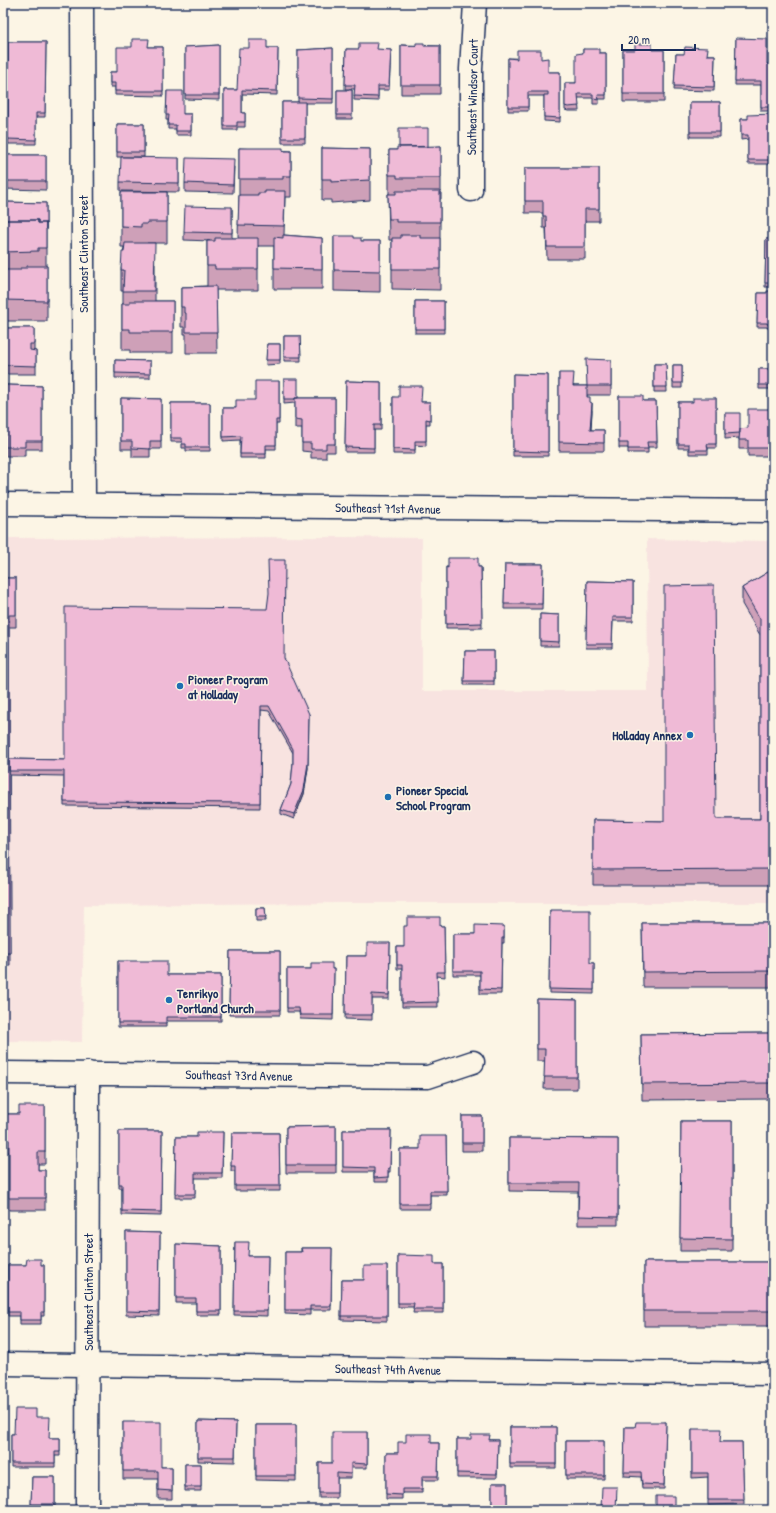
<svg xmlns="http://www.w3.org/2000/svg" width="776" height="1513" font-family="'Patrick Hand',sans-serif">
  <rect width="100%" height="100%" fill="#fcf5e5"/>
  <filter id="ink" filterUnits="userSpaceOnUse"><feTurbulence type="fractalNoise" baseFrequency=".025" numOctaves="2"/><feDisplacementMap in="SourceGraphic" scale="8" xChannelSelector="R" yChannelSelector="G"/><feConvolveMatrix kernelMatrix="1 2 1 2 8 2 1 2 1" color-interpolation-filters="sRGB"/></filter>
  <g filter="url(#ink)">
    <!-- built -->
    <path fill="#f8e3e0" d="M342,537L422,538V691H648L647,539L773,541V903H340L84,905L82,1042L3,1041V538Z"/>
    <g fill="none" stroke-linecap="round" stroke-linejoin="round">
      <defs>
        <path id="minor" d="M82,3L84,505
          M471,190V69L475,3
          M3,1073L428,1077L473,1062
          M3,1364L773,1374
          M87,1510L88,1073"/>
        <path id="tertiary" d="M3,504L773,511"/>
      </defs>
      <!-- minor casing -->
      <use href="#minor" stroke="#1b2f5e" stroke-width="25"/>
      <!-- tertiary casing -->
      <use href="#tertiary" stroke="#1b2f5e" stroke-width="25"/>
      <!-- minor -->
      <use href="#minor" stroke="#fcf5e5" stroke-width="22"/>
      <!-- tertiary -->
      <use href="#tertiary" stroke="#fcf5e5" stroke-width="22"/>
    </g>
    <!-- wall -->
    <path fill="#cea0b8" stroke="#1b2f5e" d="M736,38L767,64H773V111H761V85H735Z
      M8,42H46L45,117H36V144H8Z
      M219,45V100L185,99V47Z
      M401,45L440,46V94H401Z
      M148,47H163V96L115,95V87H110V72H117Z
      M267,48H278L277,95L242,94V113H245V127H237V130H224V90H237Z
      M333,48V103H305V143H282V102H298V50Z
      M346,49L391,50L389,90H378V101L354,100L355,89H345Z
      M583,49L599,53H606V99H599V104H593V98H578L579,111H568L565,110V83H576L583,53Z
      M623,50H664V102H623Z
      M676,54L715,55L714,91L674,90Z
      M508,58L541,59L548,72H560V122L544,121V96H528V111H508Z
      M337,90H352V119H337Z
      M167,91L183,114H191V135H176V129H168V120H166Z
      M690,102H720V137H690Z
      M773,114V164H748V139L741,140V119H748Z
      M117,124H144V157H117Z
      M441,146V199H440V290L392,289V240H389L388,194H389V150H397L428,147Z
      M239,148L291,151V197H285L284,235L322,238V289H274V246H258V290H216L217,353H186V334H184V327H181V287L207,286V241H210L184,240V232L232,207V238H238L239,195Z
      M322,148L370,149V200L331,203V200H322Z
      M3,155H46V190L3,189Z
      M179,158V192L120,191V182Z
      M234,167L233,193L185,192V183Z
      M525,168H599V221H585V259H547L546,228H543V213H525Z
      M121,192H167V243H147L155,264V301H173V353H130V350H122V304H123V291H121V270L124,247H121Z
      M3,202L46,203V266H47V321H3Z
      M334,236L354,238L361,241H380V292L334,291Z
      M766,239H773V287H765Z
      M773,291V328H767V327H757L758,293H767Z
      M415,301H444V333H415Z
      M3,328H34V351H36V374H3Z
      M284,336H300L301,361H284Z
      M267,344H280V364L266,365Z
      M773,351V392H772V389H759V369H772Z
      M115,360L150,361V378H115Z
      M611,360V395H587V397L590,403L592,411L591,430H604V451H559V373L574,386H587Z
      M654,364H666L667,392H654Z
      M673,365H682V388H673Z
      M513,374L548,375V456H513Z
      M284,379L298,398H335V452H326V458H311V452L302,451V428H295V403L284,404Z
      M279,381V424H276V449H266V458H240V440L223,441V408H236L255,400Z
      M346,381L381,382V430H374V452H345Z
      M6,385L42,386V449H25V456H6Z
      M619,396L643,401H656L657,447H648V453H628V448H619Z
      M393,397L421,402H430V424H426V446L415,445V454H393Z
      M121,398L161,399V449H150V457H132V449H121Z
      M716,398V448H708V454H689V448H678V402H693Z
      M171,403H210V451H186V448H182V442H171Z
      M773,409V456H748V449H739V438L725,439V413L740,430L748,428Z
      M505,564H543L542,609H504Z
      M446,567H481L482,628H446Z
      M773,569V885H593V820L664,821L716,819H760V635L742,604V588Z
      M3,578H16V627H9V759L65,760L284,658L308,768L304,794L294,819L281,814V810L291,784L293,764V753L269,711L261,710L260,808L64,806V776L9,775L10,965H3Z
      M587,581L633,582V621H613L612,648H586Z
      M540,614L559,615V646H540Z
      M465,651H494V685H464Z
      M256,908H265L266,921H256Z
      M550,910L590,963H594V994L549,993Z
      M642,923H773V987H643Z
      M440,926H444L445,977L437,976L438,1007H402V969H397V947H404Z
      M504,926V943H502L501,994H480V975H453V934H475Z
      M390,943L389,999H372V1020L345,1019L346,956H367Z
      M230,951H280V1015H229Z
      M118,961L167,975H221V1021H166V1027H118Z
      M287,969H334L333,1020L300,1019L299,1012H287Z
      M537,999L577,1000V1089H544L545,1061H537Z
      M773,1033V1099L642,1100L641,1034Z
      M45,1106V1164H38V1170H45V1210H9V1152H6V1114H19Z
      M462,1116H482V1151H462Z
      M773,1118V1253H772L771,1130Z
      M681,1121H732V1251H680Z
      M336,1126V1173H286V1127Z
      M343,1130H391L390,1172H388V1182H374V1172H343Z
      M119,1131H162L161,1216L122,1215V1188H119Z
      M223,1132L222,1178H195V1198H175L176,1137H197Z
      M232,1133H279L280,1191H235V1171H231Z
      M446,1136L447,1195H430V1209H400V1149H420Z
      M509,1138L618,1139V1225H578V1192L509,1191Z
      M126,1232L160,1233L159,1316L126,1315Z
      M235,1242L248,1256H268L267,1316L234,1315Z
      M176,1244L221,1246V1315H196V1303H176Z
      M301,1248H332L331,1310H310V1315L285,1314V1252H301Z
      M398,1255L434,1264H443V1313H413L414,1307H398Z
      M644,1262H773V1326H644Z
      M8,1265H44V1316H41V1324H20V1316H8Z
      M387,1266V1321L341,1320L342,1280H364Z
      M36,1417L50,1438H60V1456H55V1467H11V1434H14Z
      M198,1421L236,1422L235,1462L198,1461Z
      M123,1422L161,1467H172V1499H158V1479H123Z
      M666,1422L664,1489H642L641,1477L624,1476L625,1427H635Z
      M256,1425H296V1481L256,1480Z
      M510,1427H556V1468H510Z
      M692,1429L721,1442H742L744,1504L708,1505V1477L692,1478Z
      M367,1432V1468H351V1478H337V1498H319V1463H332Z
      M457,1439L498,1440L497,1478H457Z
      M566,1441H604V1479H566Z
      M431,1443H439L438,1480H422V1493H402V1499H386V1453H398Z
      M185,1464H201V1491H185Z
      M32,1477H55V1508H31Z
      M492,1483H507V1510H492Z"/>
    <!-- shaded-wall -->
    <path fill="#a78296" stroke="#1b2f5e" d="M592,403V411L590,438V430Z
      M309,714L308,768L304,794L294,819V814Z"/>
    <!-- building -->
    <path fill="#efbad6" stroke="#1b2f5e" d="M736,38L767,39V64H773V107H761V81H735Z
      M132,39H149L148,47H163V91H115V83H110V72H117V47H132Z
      M249,40H267V48H278L277,91L242,90V113H245V122H237V126H224V90H237L239,48H249Z
      M8,42H46L45,113H36V140L8,139Z
      M359,43H378L377,49L391,50L389,86H378V97L354,96L355,85H345L346,49H359Z
      M416,43H424V46H440V85H401V45L416,46Z
      M635,44H652V50H664V94H623V50H635Z
      M219,45V95H185V47Z
      M685,47L708,48L707,55H715L714,87L674,86L676,54H684Z
      M333,48V99L298,98V50Z
      M583,49H599V53H606V95H598L599,100L593,99V94H578L579,106L568,107L565,106V83H576V54L583,53Z
      M517,50H541V59L548,58V72H560V118L544,117V95H548V92H528V107H508V58L517,59Z
      M337,90H352V115H337Z
      M167,91H183V114H191V131H176V125H168L169,115H166Z
      M282,102H305V138H282Z
      M690,102H720V132H690Z
      M773,114V160H748V135H741V119H748V115Z
      M117,124H144V152H117Z
      M399,128H428V147H399Z
      M441,146V178H397V175H389V150H397V147Z
      M239,148H283V151H291V176H283V179H239Z
      M322,148L370,149V180L331,182V179H322Z
      M3,155H46V181H3Z
      M121,157L179,158V183L120,182Z
      M186,158L234,159L233,185L185,183Z
      M525,168H599V209H585V247H547L546,216H543V201H525Z
      M265,191H285L284,226L238,225L239,195H258V193H265Z
      M396,191H440V222H396V219H389L388,194H396Z
      M121,192H167V222H147V224H141V227L121,226Z
      M3,202L46,203V229V223H38V220H3Z
      M185,206L232,207V233L184,232Z
      M3,220H38V223H46V248H38V251L3,252Z
      M283,235L322,238V269L274,268V237L283,238Z
      M401,235H420V238H440V269H392V238H401Z
      M334,236H354V238H361V241H380V271L334,270Z
      M215,238H258V269H215V266H207V241H215Z
      M766,239H773V283H765Z
      M125,243H155L154,291H123L124,270H121L122,252H124Z
      M27,266H47V301L3,300V270H20V268H27Z
      M216,286L217,332H186V313H184V307H181V287Z
      M767,291H773V324H767V323H757L758,293H767Z
      M130,301H173V332H130V329H122V304H130Z
      M415,301H444V329H415Z
      M3,328H34V344H30V350L36,351V366L3,365Z
      M284,336H300L301,357H284Z
      M267,344H280V360H266Z
      M772,351L773,387H772V385H759V369H772Z
      M586,359L611,360V386H587Z
      M115,360L150,361V374L115,373Z
      M654,364H666L667,387H654Z
      M673,365H682V383H673Z
      M559,373H574L573,386H587V397H590V402L592,403L590,430H604V443L559,442Z
      M513,374L548,375V452L513,451Z
      M284,379H298V398H295V399H284Z
      M255,381H279V420H276V445H266V454H240L241,436L223,437V408H236V400H255Z
      M346,381L381,382V425H374V448L345,447Z
      M6,385L42,386V441H25V447H6Z
      M399,386H422L421,402H430V420L426,419V441H415V450L393,449V397H399Z
      M619,396H643V401H656L657,442H647L648,449H628V443H619Z
      M121,398L161,399V441H150V449L132,448V441H121Z
      M295,398H335V444H326V449H311V443H302V420L295,419Z
      M693,398H716V444H707L708,450H689V444H678V402H693Z
      M171,403H210V447H186V444H182V438H171Z
      M748,409H773V448H748V440H739L740,429L748,428Z
      M725,413H740V433L725,434Z
      M448,558H478V567H481L482,623L446,624V567L448,568Z
      M268,560H285L284,658L309,714L308,763L304,790L294,814L281,810L291,784L293,763V749L269,706H261L260,803L64,802V771H9V759L65,760V607L267,609L269,593Z
      M505,564H543L542,604H504Z
      M773,569V869L593,870V820L664,821V586L714,585L716,819H760V619L742,588Z
      M3,578H16V615H9L10,953H3Z
      M587,581L633,582V617H613L612,644H586Z
      M540,614L559,615V642L540,641Z
      M465,651H494V681H464Z
      M256,908H265L266,917H256Z
      M550,910H590V963H594V990L549,989Z
      M407,917H440V926H444L445,972H437L438,1002L402,1003V965H397V947H404V926H407Z
      M642,923H773V971L643,972Z
      M475,925L504,926V938H502L501,990L480,989V971H453V934H475Z
      M367,943H390L389,995L372,994V1015H345L346,956H367Z
      M230,951H280V1010H229Z
      M118,961H167V975H221V1017H166V1023H118Z
      M311,963H332V969H334L333,1015H300L299,1008H287V969H311Z
      M537,999L577,1000V1077H544L545,1049H537Z
      M773,1033V1083L642,1084L641,1034Z
      M19,1106H45V1152H38V1170H45V1198H9V1140H6V1114H19Z
      M462,1116H482V1143H462Z
      M771,1118H773V1241H772Z
      M681,1121H732V1239L680,1238Z
      M336,1126V1165H286V1127Z
      M343,1130H391L390,1168H388V1177L374,1178V1168L343,1167Z
      M119,1131H162L161,1212L122,1211V1184H119Z
      M197,1132H223L222,1173H195V1194H175L176,1137H197Z
      M232,1133H279L280,1186H235V1166H231Z
      M420,1136H446L447,1191H430V1204H400V1149H420Z
      M509,1138L618,1139V1217L578,1216L579,1183H509Z
      M126,1232L160,1233L159,1312L126,1311Z
      M235,1242H249L248,1256H268L267,1311H234Z
      M176,1244L221,1246V1311H196V1298H176Z
      M301,1248H332L331,1306H310V1310H285V1252H302Z
      M398,1255L434,1256V1264H443V1309H413L414,1303H398Z
      M27,1259H41V1265H44V1312H41V1320H20V1312H8V1265H26Z
      M644,1262H773V1311H644Z
      M364,1266H387V1316H341L342,1280H364Z
      M15,1409H36V1417H50L49,1438H60V1452H55V1463H11V1434H14Z
      M198,1421L236,1422L235,1457H198Z
      M123,1422H161V1467H172V1491L158,1490V1471H123Z
      M636,1422H666L664,1485L642,1484L641,1472H624L625,1427H635Z
      M256,1425H296V1476H256Z
      M510,1427H556V1464H510Z
      M692,1429H721L720,1442H742L744,1500H708V1473H692Z
      M332,1432H367V1464L351,1463V1474L337,1473V1493H319V1463H332Z
      M406,1434H431V1443H439L438,1476H422V1489H402V1495L386,1494V1453H398V1442H406Z
      M471,1435H490L489,1440H498L497,1474L457,1473V1439H471Z
      M566,1441H604V1475H566Z
      M185,1464H201V1487H185Z
      M32,1477H55V1504H31Z
      M492,1483H507V1506H492Z
      M602,1487H617L616,1510L601,1509Z
      M656,1496H674V1510H656Z
      M3,1507H26V1510H3Z"/>
  </g>
  <!-- markers -->
  <g fill="#1f6fb2" stroke="#fcf5e5" stroke-width="1.5">
    <circle cx="180" cy="686" r="4"/>
    <circle cx="690" cy="735" r="4"/>
    <circle cx="388" cy="797" r="4"/>
    <circle cx="169" cy="1000" r="4"/>
  </g>
  <g text-anchor="middle" dominant-baseline="central" stroke-width="3" stroke-linejoin="round" paint-order="stroke">
    <!-- street labels -->
    <g font-size="13" fill="#1b2f5e" stroke="#fcf5e5">
      <text transform="translate(472 97) rotate(-89)">Southeast Windsor Court</text>
      <text transform="translate(83 254) rotate(-90)">Southeast Clinton Street</text>
      <text transform="translate(388 508) rotate(1)">Southeast 71st Avenue</text>
      <text transform="translate(239 1075) rotate(1)">Southeast 73rd Avenue</text>
      <text transform="translate(88 1292) rotate(-90)">Southeast Clinton Street</text>
      <text transform="translate(388 1369) rotate(1)">Southeast 74th Avenue</text>
    </g>
    <!-- poi labels -->
    <g font-size="13" font-weight="bold" fill="#1b2f5e" stroke="#fcf5e5" text-anchor="start">
      <text x="188" y="679">Pioneer Program<tspan x="188" dy="15">at Holladay</tspan></text>
      <text x="682" y="735" text-anchor="end">Holladay Annex</text>
      <text x="396" y="790">Pioneer Special<tspan x="396" dy="15">School Program</tspan></text>
      <text x="177" y="993">Tenrikyo<tspan x="177" dy="15">Portland Church</tspan></text>
    </g>
  </g>
  <!-- margin -->
  <rect width="776" height="1513" fill="none" stroke="#fcf5e5" stroke-width="16"/>
  <rect x="8" y="8" width="760" height="1497" fill="none" stroke="#1b2f5e" stroke-width="1.5" filter="url(#ink)"/>
  <!-- scale -->
  <path d="M622 44v6h73v-6" fill="none" stroke="#1b2f5e" stroke-width="2"/>
  <text x="628" y="44" font-size="12" fill="#1b2f5e" stroke="#fcf5e5" stroke-width="3" paint-order="stroke">20 m</text>
</svg>
